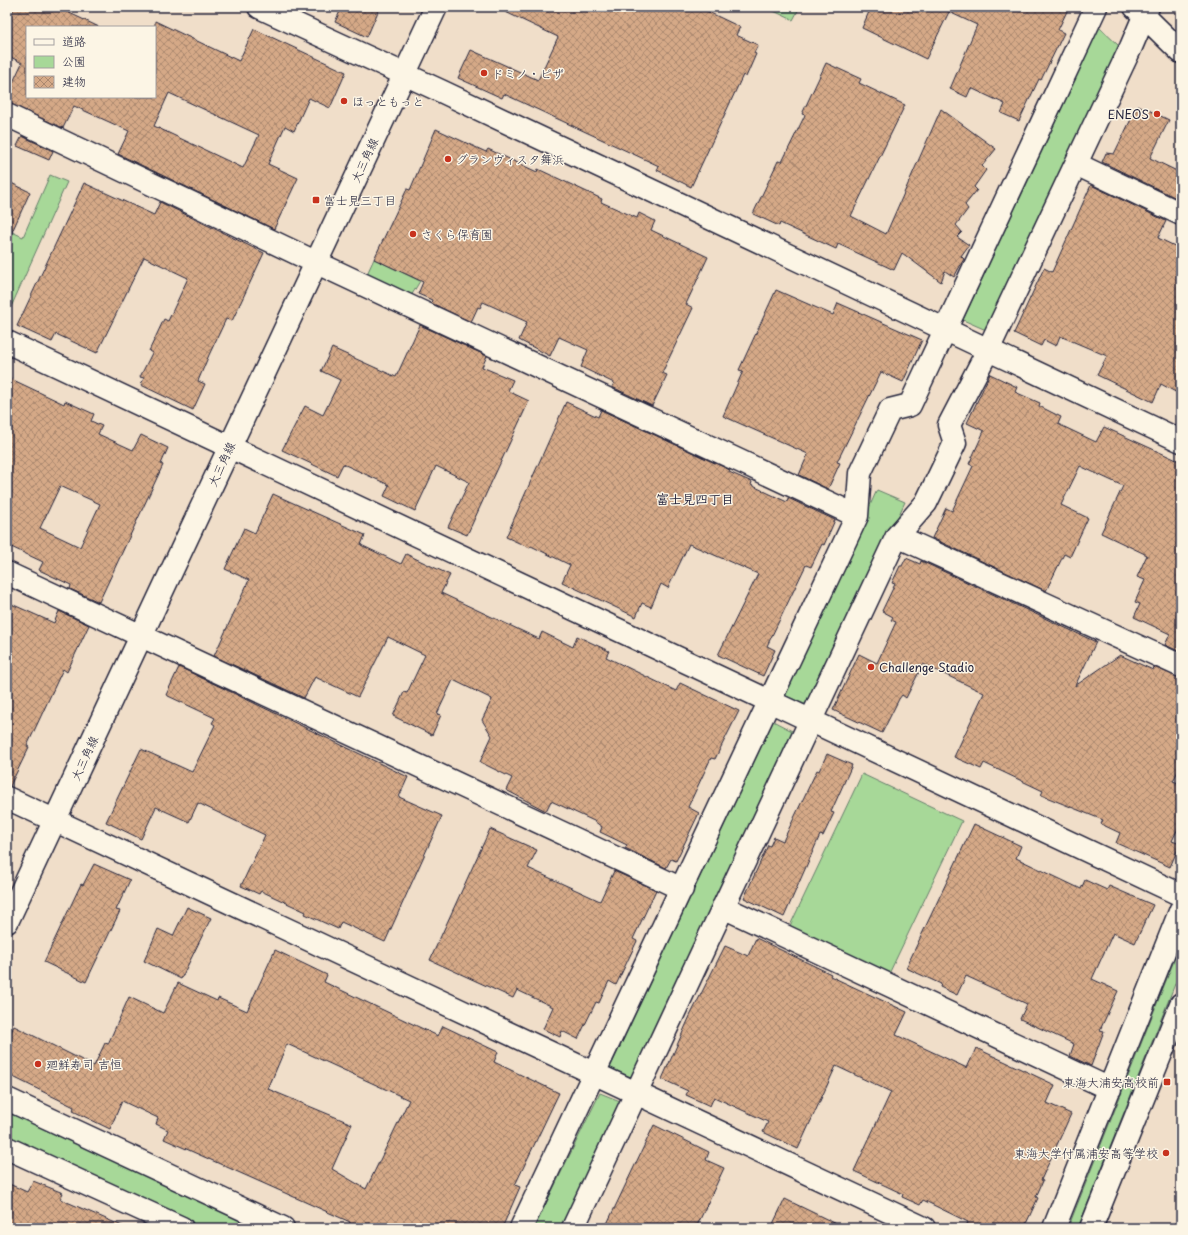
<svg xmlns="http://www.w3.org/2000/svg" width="1188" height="1235" font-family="'Playpen Sans','Klee One',sans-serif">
  <defs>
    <pattern id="building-cross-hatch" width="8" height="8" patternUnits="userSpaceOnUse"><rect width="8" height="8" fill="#d5a987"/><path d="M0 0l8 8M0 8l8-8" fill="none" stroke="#ac8970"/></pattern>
  </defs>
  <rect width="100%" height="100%" fill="#f0dec9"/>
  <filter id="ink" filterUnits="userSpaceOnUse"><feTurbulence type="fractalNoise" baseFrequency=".025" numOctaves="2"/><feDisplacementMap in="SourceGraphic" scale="8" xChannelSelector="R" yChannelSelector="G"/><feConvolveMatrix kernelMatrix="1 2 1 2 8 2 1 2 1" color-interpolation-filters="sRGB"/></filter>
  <g filter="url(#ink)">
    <!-- green -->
    <path fill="#a7d898" stroke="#647d6a" d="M765,7H800L793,20Z
      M1099,27L1119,46L986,330L963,320Z
      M50,175L67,182L7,316V242L12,232L23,237Z
      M374,259L420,281L411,296L367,274Z
      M877,490L905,502L809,706L784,695Z
      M773,721L794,732L635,1079L610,1068Z
      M862,774L962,821L887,978L787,932Z
      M1181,943V969L1078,1228H1068Z
      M600,1093L625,1103L567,1228H534Z
      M7,1108L265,1228H194L7,1142Z"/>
    <!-- building -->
    <path fill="url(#building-cross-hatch)" stroke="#22223b" fill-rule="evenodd" d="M14,7H57L99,27H27V97H155V21L239,61L254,29L346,72L330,108L309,98L294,131L285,126L268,164L298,178L274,229L118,154L129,131L74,106L63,128L7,103V95L22,63L7,55V23ZM169,93L259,135L243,168L154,126Z
      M342,7H380L367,37L335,22Z
      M495,7H698L740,27L736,35L758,45L754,53L756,54L746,77L743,75L691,187L657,170L659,166L504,94L502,98L458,78L471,50L538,80L558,37Z
      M871,7H1069L1058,30L1064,33L1041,80L1039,79L1019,121L1001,113L1005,104L971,88L967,97L950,89L977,25L949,12L926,59L862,28Z
      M826,63L861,79L859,83L905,105L851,216L886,234L941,109L996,149L982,166L986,170L974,187L977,190L965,205L968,209L956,225L962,232L957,237L969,245L961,256L964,259L954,277L945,271L941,282L902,253L894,270L838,244L836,249L780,223L779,226L753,214L778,161L782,162L805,115L802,114Z
      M1138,105L1169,120L1150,158L1181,173V188L1176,198L1102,162L1106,153L1114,154Z
      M436,129L486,152L488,149L537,172L538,169L602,199L601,202L637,218L639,213L655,221L651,230L708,257L686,304L693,308L662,373L667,375L652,406L612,387L614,383L581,367L588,350L559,337L550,356L519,340L527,322L483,302L480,308L478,307L471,322L431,303L432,300L418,294L423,282L374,259L407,189L410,190Z
      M22,136L53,151L49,160L17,146Z
      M7,181L30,192L7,243Z
      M84,183L154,215L160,202L264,253L232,321L226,319L209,355L198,381L205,384L193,410L141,385L144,378L140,377L152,353L149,351L164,319L168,321L188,278L144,257L97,353L56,334L52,342L17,326Z
      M1091,185L1166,221L1158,238L1181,249V395L1161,384L1153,402L1097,375L1107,356L1060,336L1056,346L1044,340L1041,346L1014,333L1044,268L1052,272Z
      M776,290L833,315L838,303L922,340L903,382L881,372L837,462L840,463L828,489L799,475L808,454L723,416L743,371L739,370Z
      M420,325L487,356L482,367L513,380L508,391L529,401L467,535L448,527L469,482L436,466L415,511L384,496L389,485L343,464L337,476L282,450L305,406L323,415L340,380L321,371L332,348L396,377Z
      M990,374L1017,387L1015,392L1040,403L1039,406L1061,417L1058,424L1096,442L1104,427L1181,462V652L1165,645L1170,634L1134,617L1140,604L1135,602L1145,580L1137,577L1147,555L1101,533L1123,486L1080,466L1061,505L1088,518L1070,557L1064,554L1046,591L932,538L946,508L952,511L973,466L969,464L984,431L967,423Z
      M7,377L64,404L65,401L94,414L91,421L102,426L98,434L133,450L141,435L168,448L161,464L163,465L99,602L70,589L71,585L39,570L43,562L7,545ZM60,486L100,504L80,547L40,528Z
      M566,402L598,417L601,410L730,470L729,472L752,482L751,485L787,502L788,498L835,520L824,545L822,544L811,567L806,565L767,646L775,650L763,676L718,655L758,574L689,544L668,588L661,584L651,607L642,603L636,617L562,582L570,565L531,546L530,548L506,537Z
      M273,494L365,535L361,545L401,564L406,554L450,575L441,593L494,618L539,639L542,632L573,647L577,636L609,651L606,657L676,691L680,683L739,711L715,759L711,758L688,807L699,813L676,861L671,859L666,868L625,848L627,845L600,832L602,827L594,821L551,801L546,811L506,790L512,778L480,762L492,736L482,720L492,699L453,680L437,714L441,715L432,735L393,716L404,692L407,693L425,655L388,637L358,697L315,677L304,698L214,656L249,580L225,569L244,528L255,533Z
      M906,558L920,564L921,561L1096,642L1075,686L1120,655L1153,670L1154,667L1181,678V765L1173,781L1181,784V822L1172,841L1180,844L1170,867L1116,843L1120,833L1101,824L1103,820L1041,795L1043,791L984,763L981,769L954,757L984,693L923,664L906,698L902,695L899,699L882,733L833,710L859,654L877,663L896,622L891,620L893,617L882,611L895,584L892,583L900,566H902Z
      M7,602L54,623L59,611L89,625L67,672L63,669L27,746L29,747L10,786H7Z
      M179,667L408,777L399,797L442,816L385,942L341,922L338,929L305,914L306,912L261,891L259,894L241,886L265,835L198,803L189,822L156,807L141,839L106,822L141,749L192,772L215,725L212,723L215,718L166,695Z
      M827,754L852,765L831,812L834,813L823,836L820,835L784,917L744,898L768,845L770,846L774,837L783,841L817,770L819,771Z
      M974,824L1021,846L1016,858L1081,889L1085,880L1107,890L1109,886L1153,905L1135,943L1113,933L1092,979L1118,991L1100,1030L1104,1031L1091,1066L1070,1056L1074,1044L1020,1019L1027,1004L966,976L957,995L940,987L941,984L906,968Z
      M490,829L537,850L528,868L600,901L614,871L656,890L633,939L637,941L616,985L609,981L599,1003L596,1002L578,1039L562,1031L560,1037L543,1029L553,1007L517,990L513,998L430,960Z
      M94,864L130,880L116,910L120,911L86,982L44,962L81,884L83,885Z
      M187,907L211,918L181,979L144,961L158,929L173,936Z
      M756,938L831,974L830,976L907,1012L896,1035L967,1068L976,1048L1055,1085L1047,1103L1071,1114L1041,1180L1043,1181L1036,1197L1038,1198L1024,1228H965L968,1222L923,1200L920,1205L902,1197L903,1194L854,1171L891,1092L836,1066L798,1149L763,1132L768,1122L714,1097L710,1106L686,1095L688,1091L662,1079L690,1016L725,946L748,956Z
      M275,950L327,975L324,982L438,1036L443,1026L498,1052L494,1062L559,1093L515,1185L520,1187L502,1228H348L350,1222L164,1139L168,1130L156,1124L158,1118L122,1101L110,1129L73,1111L74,1107L7,1074V1040L14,1026L94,1066L105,1043L108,1044L129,997L163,1013L178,983L217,1001L218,998L247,1011ZM287,1044L409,1100L366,1189L332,1169L352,1124L268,1089Z
      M654,1125L709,1152L706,1160L724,1168L696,1228H605Z
      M33,1181L63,1193L60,1199L127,1228H7V1183L27,1192Z
      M785,1199L845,1228H771Z"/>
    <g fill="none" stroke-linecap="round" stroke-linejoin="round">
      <defs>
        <path id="minor" d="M259,7L443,92L1181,441
          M1135,7L1181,52
          M7,115L315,262L857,516
          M1076,164L1181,214
          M7,342L1181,895
          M897,536L1181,666
          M7,573L682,889
          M7,798L924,1228
          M723,907L1110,1089
          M7,922L436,7
          M7,1099L283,1228
          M7,1148L182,1228
          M521,1228L857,516L860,473L890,410L910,405L1096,7
          M573,1228L897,536L926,503L955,443L949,425L988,350L1131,47L1148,7
          M1054,1228L1181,909
          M1091,1228L1181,1004"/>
      </defs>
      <!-- minor casing -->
      <use href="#minor" stroke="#22223b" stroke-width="25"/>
      <!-- minor -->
      <use href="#minor" stroke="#fcf5e5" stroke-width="22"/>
    </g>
  </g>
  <!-- markers -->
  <g fill="#c8321e" stroke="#fcf5e5" stroke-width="1.5">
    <circle cx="484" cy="73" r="4"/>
    <circle cx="344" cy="101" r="4"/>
    <circle cx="1157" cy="114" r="4"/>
    <circle cx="448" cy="159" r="4"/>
    <rect x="312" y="196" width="8" height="8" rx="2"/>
    <circle cx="413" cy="234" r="4"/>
    <circle cx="871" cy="667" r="4"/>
    <circle cx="38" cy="1064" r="4"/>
    <rect x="1163" y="1078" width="8" height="8" rx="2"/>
    <circle cx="1166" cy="1153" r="4"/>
  </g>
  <g text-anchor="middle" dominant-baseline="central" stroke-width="3" stroke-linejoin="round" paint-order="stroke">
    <!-- poi labels -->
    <g font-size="12" fill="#22223b" stroke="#fcf5e5" text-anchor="start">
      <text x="492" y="73">ドミノ・ピザ</text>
      <text x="352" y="101">ほっともっと</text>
      <text x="1149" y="114" text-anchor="end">ENEOS</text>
      <text x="456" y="159">グランヴィスタ舞浜</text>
      <text x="324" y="200">富士見三丁目</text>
      <text x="421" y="234">さくら保育園</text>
      <text x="879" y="667">Challenge Stadio</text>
      <text x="46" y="1064">廻鮮寿司 吉恒</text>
      <text x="1159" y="1082" text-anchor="end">東海大浦安高校前</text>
      <text x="1158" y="1153" text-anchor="end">東海大学付属浦安高等学校</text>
    </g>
    <!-- street labels -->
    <g font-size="12" fill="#22223b" stroke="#fcf5e5">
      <text transform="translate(364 160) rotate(-65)">大三角線</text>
      <text transform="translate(221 464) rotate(-65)">大三角線</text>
      <text transform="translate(84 758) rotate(-65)">大三角線</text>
    </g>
    <!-- neighbourhood labels -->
    <g font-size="13" font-weight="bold" fill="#22223b" stroke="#fcf5e5">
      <text x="695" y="498">富士見四丁目</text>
    </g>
  </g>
  <!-- margin -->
  <rect width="1188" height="1235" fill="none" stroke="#fcf5e5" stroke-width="24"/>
  <rect x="12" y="12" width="1164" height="1211" fill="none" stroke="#22223b" stroke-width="1.5" filter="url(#ink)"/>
  <!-- legend -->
  <rect x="26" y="26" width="130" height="72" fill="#fcf5e5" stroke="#a5a1a1"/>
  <rect x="34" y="39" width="20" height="6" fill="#fcf5e5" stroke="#a5a1a1"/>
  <text x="62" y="46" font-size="12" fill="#22223b">道路</text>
  <rect x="34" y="56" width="20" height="12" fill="#a7d898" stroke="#a5a1a1"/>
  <text x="62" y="66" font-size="12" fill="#22223b">公園</text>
  <rect x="34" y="76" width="20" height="12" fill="url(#building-cross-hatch)" stroke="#a5a1a1"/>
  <text x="62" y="86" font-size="12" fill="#22223b">建物</text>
</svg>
